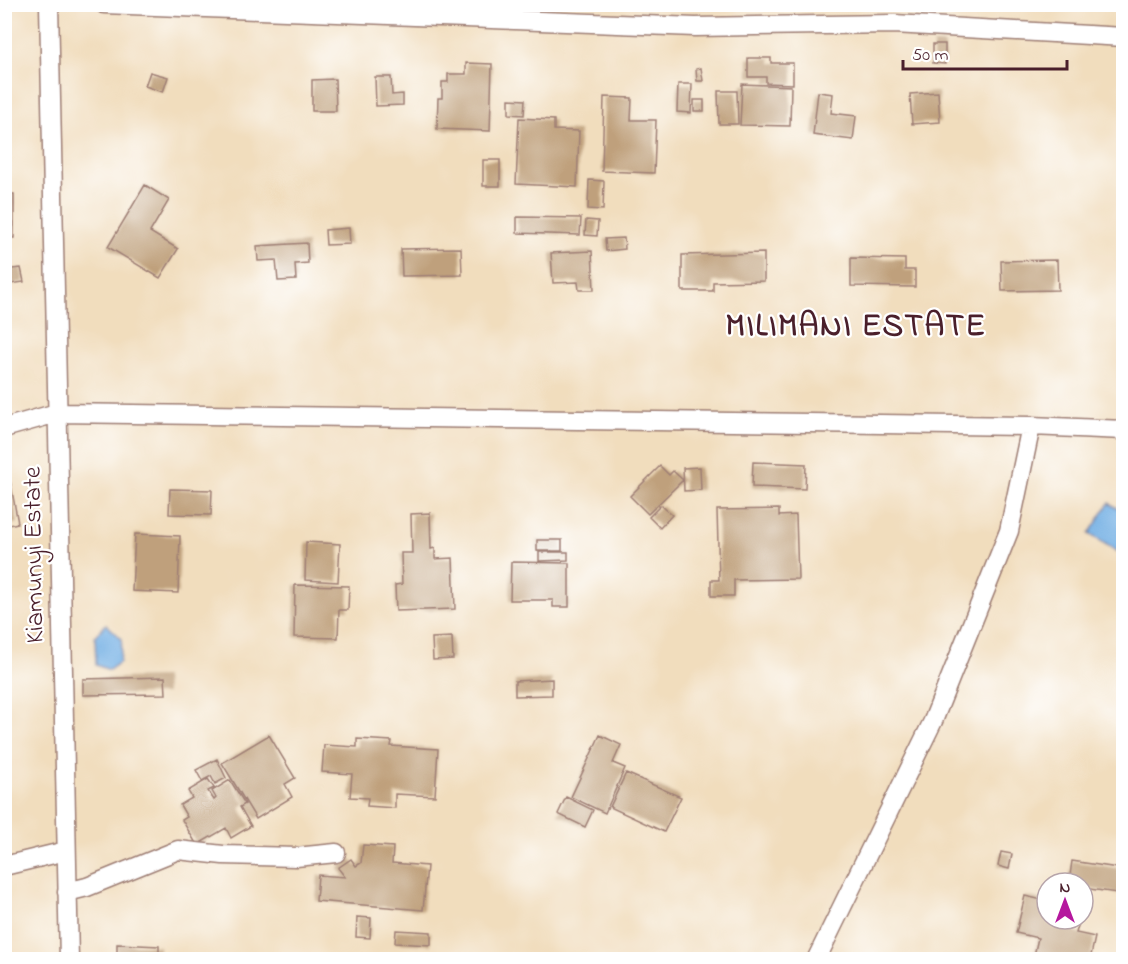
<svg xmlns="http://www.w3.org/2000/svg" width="1128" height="964" font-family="'Indie Flower',sans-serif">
  <rect width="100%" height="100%" fill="#fff"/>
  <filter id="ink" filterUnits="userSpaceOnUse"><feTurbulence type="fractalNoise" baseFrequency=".0167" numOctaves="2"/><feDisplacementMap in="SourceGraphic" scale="12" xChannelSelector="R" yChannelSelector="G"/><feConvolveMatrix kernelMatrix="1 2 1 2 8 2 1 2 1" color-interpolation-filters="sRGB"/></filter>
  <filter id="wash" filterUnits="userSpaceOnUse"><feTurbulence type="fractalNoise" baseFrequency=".008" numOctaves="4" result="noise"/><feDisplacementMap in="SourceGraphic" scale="24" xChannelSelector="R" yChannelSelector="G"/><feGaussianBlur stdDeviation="1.35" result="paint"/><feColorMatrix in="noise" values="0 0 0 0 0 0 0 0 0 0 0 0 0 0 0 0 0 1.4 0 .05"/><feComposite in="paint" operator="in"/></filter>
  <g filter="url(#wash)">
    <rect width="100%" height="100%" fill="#f1ddbd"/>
    <!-- water -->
    <path fill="#71aee3" stroke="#5e6687" stroke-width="1.5" d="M1109,503L1123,512V555L1089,534Z
      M106,624L122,639L120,662L109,670L96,665L95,636Z"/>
    <g id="blocks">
      <!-- building -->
      <path fill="#bfa07b" d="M933,44H945V64L933,63Z
        M748,58H771V63H793V84L766,83V77H748Z
        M466,63L492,64L490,131L437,129L438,98H442V82H448V74H466Z
        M701,68L703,81H697L696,69Z
        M150,72L168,77L163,92L145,86Z
        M375,77H391L392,95L403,94V105L376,106Z
        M335,79L336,111H312V80Z
        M678,84H692L691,113L677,112Z
        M742,84L791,86L790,126L740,125Z
        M718,91H737L738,124H719Z
        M818,92L833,94L831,113L856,116L853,140L813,135Z
        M938,92L940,122L912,124L910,94Z
        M604,97L632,98L631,120H656L654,173L602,171Z
        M509,99L525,100L524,115L509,114Z
        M694,100H704V111H694Z
        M519,118L554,120V130L579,131L577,187L516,184Z
        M483,160H500V186H483Z
        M589,180L604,181L603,210L588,209Z
        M145,185L169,200L150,232L178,249L160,278L108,247Z
        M5,194H14V238H5Z
        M517,217L581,218L580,235L517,233Z
        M586,220L598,221L597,236L585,235Z
        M349,228L350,244L326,245L325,230Z
        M624,238L625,249L606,251L605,239Z
        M307,243L308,263L295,264L296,280L278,281L276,260L258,261L257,246Z
        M461,248L462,275L402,276L401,249Z
        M592,251L594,290H579L578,282L553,283L551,253Z
        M764,253V281L713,282V291H682V255Z
        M851,258L905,259V270H915V287L851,286Z
        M1057,260L1058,290L1002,291L1001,261Z
        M21,268L24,282L4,285V270Z
        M4,459H6L18,523L4,526Z
        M753,462L806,464L805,489L752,487Z
        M660,466L669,475L673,471L683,480L648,514L630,496Z
        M700,467L701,490L684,491L683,468Z
        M170,489L212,490L211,515L169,514Z
        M661,505L672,515L660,528L649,517Z
        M779,509V516L796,515L798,579L734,580V596H711V580H719L717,510Z
        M430,513L431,549L435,548V559L453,558L455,609L396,611L395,585L402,584L401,553H412L411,514Z
        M135,534L180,536L178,593L132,591Z
        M537,540H562V551H537Z
        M306,542L340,544L338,582L305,580Z
        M539,552H568V560L539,561Z
        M511,562L569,563V607H553V600H510Z
        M295,585L349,586L348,610H339L338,638L294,637Z
        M452,637L453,659L433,660L432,638Z
        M165,677L166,694L83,695V679Z
        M552,679V695L515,696V681Z
        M269,735L295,778L285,784L292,797L256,819L222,763Z
        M600,735L621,745L613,763L625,768L605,813L571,797Z
        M357,739L392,741L391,746L438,749L435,796L395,794V808L367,806L368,798L350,797L352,774L322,772L324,745L357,747Z
        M217,759L226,778L215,784L211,776L202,781L196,770Z
        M626,773L681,797L664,832L610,807Z
        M208,779L214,788L208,791L214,800L216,798L212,791L230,780L245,804L240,807L251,826L231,838L226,828L197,845L182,820L187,817L180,805L192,798L188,791Z
        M566,797L593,810L585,827L558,814Z
        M363,845L393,847L392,863L427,866L423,910L316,901L318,875L345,877L338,868L351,859L356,866L361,863Z
        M1001,852L1012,854L1009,869L998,866Z
        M1072,861L1124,869V894L1083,888V883H1069Z
        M1025,896L1047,901V919H1080L1076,933L1095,937L1090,960H1033L1038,938L1016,933Z
        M357,917L371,918L370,938L356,937Z
        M396,930L431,932V945L395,943Z
        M117,944L159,946V960H117Z"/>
    </g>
  </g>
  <g filter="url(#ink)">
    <use href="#blocks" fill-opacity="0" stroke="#9e7e74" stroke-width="1.5"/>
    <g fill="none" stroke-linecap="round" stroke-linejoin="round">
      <defs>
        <path id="street" d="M49,4L69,960
          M104,4L695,27L894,24L1124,37
          M4,428L57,413L1031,426L1124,430
          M4,866L66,851
          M67,892L87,887L178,850L223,855L296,857L336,853
          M816,960L933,721L1009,531L1031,426"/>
      </defs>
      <!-- street casing -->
      <use href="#street" stroke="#9e7e74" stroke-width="21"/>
      <!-- street -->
      <use href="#street" stroke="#fff" stroke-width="18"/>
    </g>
  </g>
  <g text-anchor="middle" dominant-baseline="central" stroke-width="4.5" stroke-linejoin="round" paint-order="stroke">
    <!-- street labels -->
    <g font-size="26" fill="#4a1f2b" stroke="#fff">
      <text transform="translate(35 555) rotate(-91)">Kiamunyi Estate</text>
    </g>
    <!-- district labels -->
    <g font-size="32" font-weight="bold" letter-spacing="1.5" fill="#4a1f2b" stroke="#fff">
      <text x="856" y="327">MILIMANI ESTATE</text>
    </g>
  </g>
  <!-- margin -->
  <rect width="1128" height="964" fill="none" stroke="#fff" stroke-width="24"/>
  <!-- north arrow -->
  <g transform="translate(1065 901)"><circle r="28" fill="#ffffff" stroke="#b7a5aa" stroke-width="1.5"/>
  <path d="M0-4.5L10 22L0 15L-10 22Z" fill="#b5179e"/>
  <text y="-9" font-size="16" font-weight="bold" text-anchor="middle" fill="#4a1f2b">N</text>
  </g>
  <!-- scale -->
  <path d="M903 60v9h164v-9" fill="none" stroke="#4a1f2b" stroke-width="3"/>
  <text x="912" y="60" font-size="18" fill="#4a1f2b" stroke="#ffffff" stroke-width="4.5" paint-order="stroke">50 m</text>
</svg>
